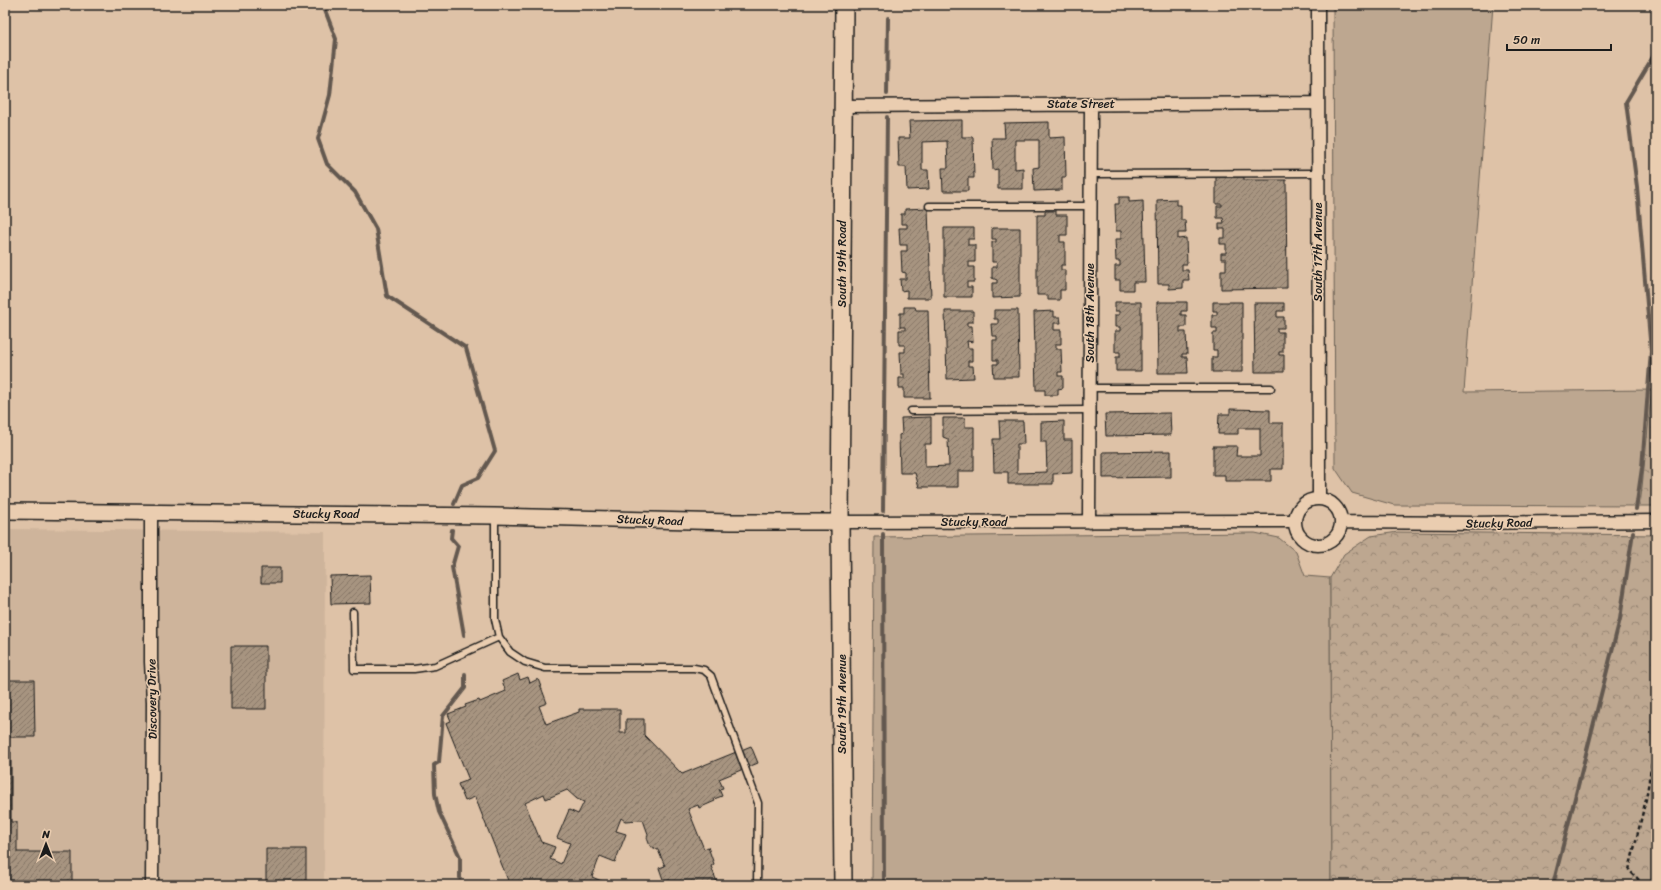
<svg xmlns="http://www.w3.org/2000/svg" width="1661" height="890" font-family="Sriracha,sans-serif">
  <defs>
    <pattern id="park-crowns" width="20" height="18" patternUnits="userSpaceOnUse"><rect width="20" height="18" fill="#bda790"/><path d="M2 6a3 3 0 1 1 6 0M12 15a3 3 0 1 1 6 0" fill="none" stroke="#998775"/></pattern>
    <pattern id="building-hatch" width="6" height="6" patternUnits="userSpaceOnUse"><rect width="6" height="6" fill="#a79480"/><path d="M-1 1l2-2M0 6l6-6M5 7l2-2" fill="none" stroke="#877868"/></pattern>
  </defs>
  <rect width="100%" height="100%" fill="#dec2a7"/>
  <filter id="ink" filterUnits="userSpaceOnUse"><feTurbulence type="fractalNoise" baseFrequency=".025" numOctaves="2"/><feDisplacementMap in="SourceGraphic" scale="8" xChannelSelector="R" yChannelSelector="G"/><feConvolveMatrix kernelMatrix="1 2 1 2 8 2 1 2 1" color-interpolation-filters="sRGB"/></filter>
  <g filter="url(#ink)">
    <!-- built -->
    <path fill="#ceb49b" d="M5,529L325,532L324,885H5Z"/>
    <!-- green -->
    <path fill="#bda790" stroke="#6c6256" d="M1333,5H1493L1464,392L1652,390L1640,506L1394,505L1352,493L1335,468Z
      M1255,533L1279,538L1296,552L1305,576L1330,578L1331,885H872L874,537Z"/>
    <!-- park -->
    <path fill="url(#park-crowns)" stroke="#6c6256" d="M1652,390H1656V506H1640Z
      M1398,532L1656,535V885H1331L1330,578L1344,554L1371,536Z"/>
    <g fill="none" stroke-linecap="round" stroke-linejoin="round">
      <!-- stream -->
      <path stroke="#635950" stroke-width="4" d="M323,5L336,39L330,95L318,139L327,164L355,192L376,229L387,296L466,348L495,451L478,478L462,485L454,504
        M5,28L8,5
        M887,94L888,18
        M1636,509L1642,468L1651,351L1637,187L1626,102L1654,55L1656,39
        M883,511L887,117
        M452,530L451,538L458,546L452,567L464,635
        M883,534L884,885
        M460,878V857L439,812L435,794L434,765L439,762L443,716L465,688V674
        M1553,885L1620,619L1633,532"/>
    </g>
    <!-- building -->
    <path fill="url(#building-hatch)" stroke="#1c1c1c" fill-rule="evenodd" d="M962,120V137H973L974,178H968V191H943L942,168H948L947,141L922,142V170H928L929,189L907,190L906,167H899L898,138H910L909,121Z
      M1049,122V138L1065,137L1066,177H1062V190L1034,191L1033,168L1039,167V140H1015V169L1023,168V189H998V169L993,170L992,138H1005L1004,123Z
      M1216,177H1244V180H1286L1287,288L1221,289V270H1226V259H1221V253H1226V244H1220V238H1225V229H1219V223H1224L1223,218H1217V206H1222V204H1216Z
      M1119,197H1129V202L1143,201L1145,282H1133V290H1120V280H1115V266H1120V261H1116L1115,239H1121V231H1116L1115,204H1119Z
      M1176,199V205H1181V220H1185L1186,233H1178V239L1186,238L1187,264H1182V270H1188L1189,280H1183V288L1169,289V284H1158L1157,200Z
      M928,208L931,298H907V290L901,291L900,279H906V273L902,272L901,251H907V245H900L899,228H907V224H901V214H905V209Z
      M1045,211H1056V215H1067V235H1060V242H1065V265H1061V270H1065V290H1060V300H1048V295H1037V215H1045Z
      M944,228H974V239H968V245H975V262H969V267H974V282H967V287H972V297H944Z
      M992,228H1020V297L992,298V283H997V280L992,278V267H997V262H992V242H996V239H992Z
      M1115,302H1141V371H1116V357H1120V352H1115V331H1120V327H1115V315H1119V311H1115Z
      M1157,302H1187V311H1181V315H1186V327H1180V332H1186L1187,354H1182V357H1187L1188,373H1158Z
      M1213,302H1242V372H1212V357H1217V350H1213V333H1217V328H1212V315H1217V311H1213Z
      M1254,303H1284V311H1277V317H1284V328H1277V332H1283V352H1279V355H1284V372H1255Z
      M904,307H915L916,310H928L930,398H904V388H899V378H904V374H901L900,352H905V345H899V330H905V327H900V313H904Z
      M994,310H1018L1019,377H994L993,364H998V360H993V340H997V336H992L991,324H998V319H994Z
      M945,311H973V322H967V326H972L973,342L967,341L968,348H972V361H968V366H973L974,378L947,379Z
      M1054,311V317H1060L1061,323H1054V330H1061V344H1056V349H1061L1062,372H1058V376H1063V388L1058,389V395H1045V390H1036L1034,312Z
      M1230,409L1270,410V423H1283V469H1271V481H1225V475H1213V446H1237L1236,456H1260V428H1238V434H1218L1219,414H1230Z
      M1170,413L1171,435L1106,436L1105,414Z
      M931,417V444H925V467L949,466L948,439L943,437V418H965V427H974V471H958V487H919L915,473H900L899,435L902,434L901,418Z
      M999,421H1023L1024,444H1017V473L1047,472L1046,442H1041V422L1064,421V440H1072V473L1053,474V484H1008V472H994L993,439H1000Z
      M1171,451V477L1103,478V452Z
      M261,568H280V583H261Z
      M370,575L371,603L331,604L330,576Z
      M231,646H266V709H231Z
      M518,674L520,680L528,677L530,683L538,679L547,703L539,706L546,724L579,712V709H620V733H626V719H644V735L682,774L751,746L758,763L719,779L723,788L719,789L722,796L714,799L715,801L699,808L698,805L688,809L704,849L708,847L714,864L711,866L718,885H673L670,880L664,882L659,868L665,866L658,850L650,846L647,838L648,834L643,820L625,821L621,818L616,831L626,834L615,862L600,856L592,877L611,885H514L509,883L475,797L465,801L458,784L469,780L446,723L451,721L448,714L466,707L465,705L479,700L480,702L506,691L502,681ZM567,790L577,799L584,802L578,814L569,810L557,838L570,843L561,864L550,859L555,847L541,842L525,803L544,794L546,799Z
      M5,680H34L35,737H5Z
      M5,752H11V822H17V852H72V885H5Z
      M266,849H306V885H266Z"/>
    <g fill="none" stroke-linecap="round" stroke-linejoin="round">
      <defs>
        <path id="service" d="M1091,174L1318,173
          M929,206H1090
          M1090,388H1271
          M911,411L1090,410
          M495,516V619L499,637L510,652L525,662L545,668H694L704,670L711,676L758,803L757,885
          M353,612L354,669H414L435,666L499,637"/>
        <path id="minor" d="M1318,5L1319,498
          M843,106L1318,103
          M1295 522a23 23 0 1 1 46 0a23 23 0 1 1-46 0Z
          M151,513V662L153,702L152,885
          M840,522L1294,521
          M1089,522L1091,104
          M1342,522L1473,523L1656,521"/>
        <path id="tertiary" d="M5,511L495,516L731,522H840"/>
        <path id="secondary" d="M843,885L840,522L844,5"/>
      </defs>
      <!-- service casing -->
      <use href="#service" stroke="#1c1c1c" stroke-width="9"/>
      <!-- minor casing -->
      <use href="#minor" stroke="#1c1c1c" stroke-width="15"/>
      <!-- tertiary casing -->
      <use href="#tertiary" stroke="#1c1c1c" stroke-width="18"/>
      <!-- secondary casing -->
      <use href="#secondary" stroke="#1c1c1c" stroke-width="20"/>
      <!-- path -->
      <path stroke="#1c1c1c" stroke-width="2.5" stroke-dasharray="4 3" stroke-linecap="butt" d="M1644,885L1629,870L1646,799L1656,738"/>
      <!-- service -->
      <use href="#service" stroke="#eacdb0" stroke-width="6"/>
      <!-- minor -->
      <use href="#minor" stroke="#eacdb0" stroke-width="12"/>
      <!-- tertiary -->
      <use href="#tertiary" stroke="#eacdb0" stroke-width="15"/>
      <!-- secondary -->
      <use href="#secondary" stroke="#eacdb0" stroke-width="17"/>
    </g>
  </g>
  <g text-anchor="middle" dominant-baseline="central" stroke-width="3" stroke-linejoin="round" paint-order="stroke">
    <!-- street labels -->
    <g font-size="12" fill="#1c1c1c" stroke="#eacdb0">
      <text x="1081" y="104">State Street</text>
      <text transform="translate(1318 252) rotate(-90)">South 17th Avenue</text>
      <text transform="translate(842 264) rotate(-90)">South 19th Road</text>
      <text transform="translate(1090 313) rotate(-90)">South 18th Avenue</text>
      <text x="326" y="514">Stucky Road</text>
      <text transform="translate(650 520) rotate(2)">Stucky Road</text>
      <text x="974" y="522">Stucky Road</text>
      <text transform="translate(1499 523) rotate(-1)">Stucky Road</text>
      <text transform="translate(152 699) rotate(-91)">Discovery Drive</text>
      <text transform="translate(842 704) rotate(-90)">South 19th Avenue</text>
    </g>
  </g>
  <!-- margin -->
  <rect width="1661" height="890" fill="none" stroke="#eacdb0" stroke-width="20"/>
  <rect x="10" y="10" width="1641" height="870" fill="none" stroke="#1c1c1c" stroke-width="1.5" filter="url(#ink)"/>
  <!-- north arrow -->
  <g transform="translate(46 844)" stroke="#eacdb0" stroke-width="3" paint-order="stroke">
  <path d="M0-3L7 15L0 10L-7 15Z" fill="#1c1c1c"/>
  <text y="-6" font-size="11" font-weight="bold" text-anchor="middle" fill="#1c1c1c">N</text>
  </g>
  <!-- scale -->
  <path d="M1507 44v6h104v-6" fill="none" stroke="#1c1c1c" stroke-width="2"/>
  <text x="1513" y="44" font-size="12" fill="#1c1c1c" stroke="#eacdb0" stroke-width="3" paint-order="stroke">50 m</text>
</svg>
